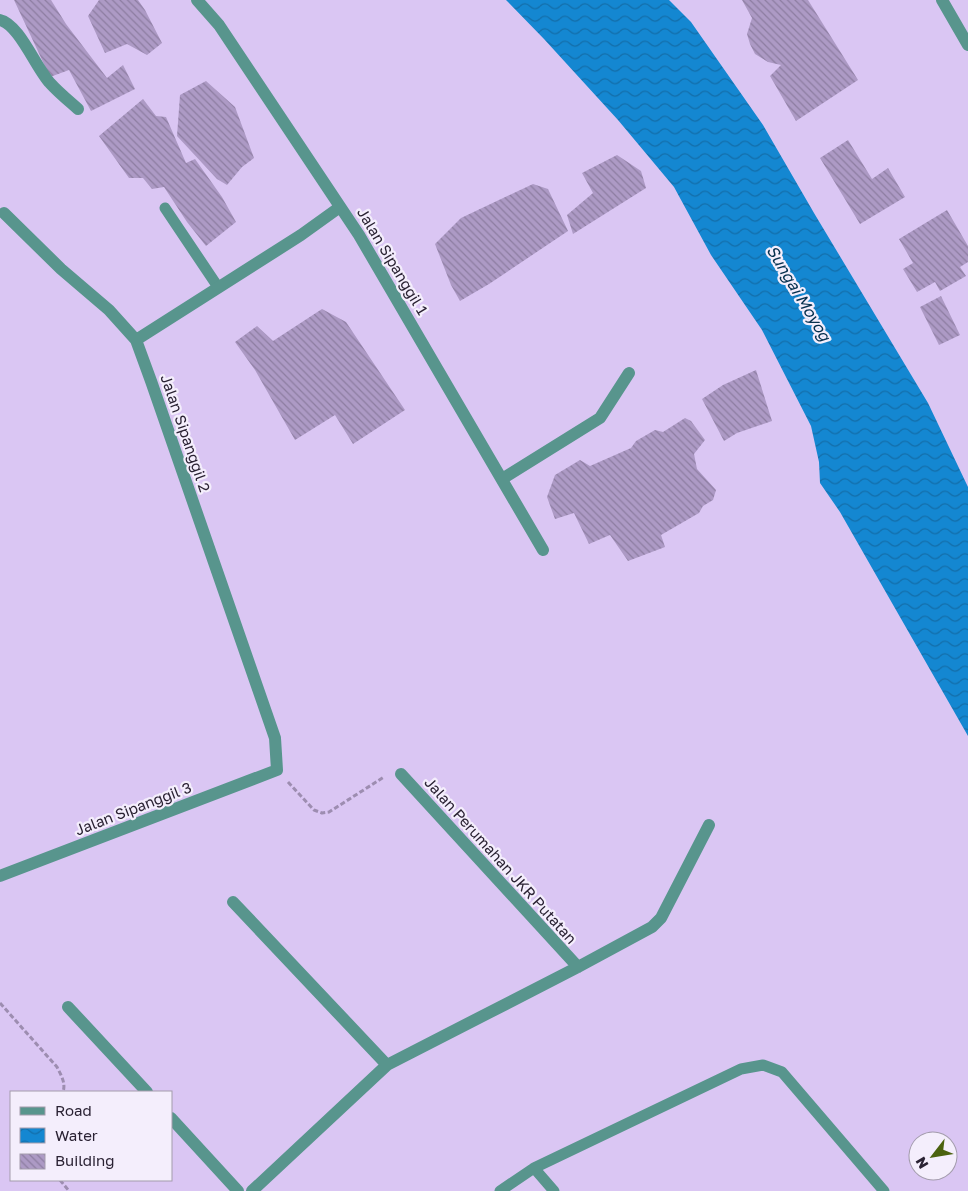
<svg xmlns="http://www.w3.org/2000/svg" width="968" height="1191" font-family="'Golos Text',sans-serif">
  <defs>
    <pattern id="water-waves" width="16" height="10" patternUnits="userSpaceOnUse" patternTransform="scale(1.25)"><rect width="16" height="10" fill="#1487d1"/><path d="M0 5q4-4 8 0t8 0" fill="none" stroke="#136eaa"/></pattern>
    <pattern id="building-back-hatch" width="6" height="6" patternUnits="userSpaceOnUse" patternTransform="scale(1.25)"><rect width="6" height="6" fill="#ad9ac5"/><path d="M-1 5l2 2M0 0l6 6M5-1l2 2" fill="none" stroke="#8d7da1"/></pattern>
  </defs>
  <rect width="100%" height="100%" fill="#dac6f3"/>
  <!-- water -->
  <path fill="url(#water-waves)" d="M506,0H669L691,22L763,125L814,213L928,403L968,487V736L840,512L820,483L819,462L811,426L762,330L711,255L674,187L618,120L544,39Z"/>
  <!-- building -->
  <path fill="url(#building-back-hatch)" d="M14,0H51L66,24L107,78L123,65L135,89L91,111L69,70L50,77Z
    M99,0H138L145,10L162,43L147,55L127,44L105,53L88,16Z
    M742,0H808L858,80L796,121L770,76L781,65L768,62L755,54L750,44L747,34L752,18Z
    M206,81L235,107L254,158L242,167L227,185L217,179L177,136L180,95Z
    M143,99L156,116L166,117L186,163L195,159L222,197L236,222L206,246L187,222L164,187L152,189L143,178H129L99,136Z
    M848,140L872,179L888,168L905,197L860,224L820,158Z
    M617,155L641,171L646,188L573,234L567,215L593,193L582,173Z
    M533,184L548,189L568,231L489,284L460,301L451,285L435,244L461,218Z
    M947,210L968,246V262L960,267L966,276L940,291L935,282L917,292L903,269L913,263L899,239Z
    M941,296L960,335L939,345L920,307Z
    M322,309L346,322L405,410L353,444L335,415L295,440L255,370L235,342L257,326L273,341Z
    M756,370L772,421L737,433L724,441L702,399L723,385Z
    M685,418L691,421L705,440L694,454L697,469L716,490L713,500L703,506L699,513L661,535L665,547L628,561L610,535L589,544L574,513L555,519L547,497L555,475L580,460L590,466L631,448L636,441L655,430L663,432Z"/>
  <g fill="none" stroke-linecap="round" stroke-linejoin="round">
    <!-- path -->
    <path stroke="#9d8db0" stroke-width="3" stroke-dasharray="5 2.5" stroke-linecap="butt" d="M288,782L314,810L322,813L329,812L384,777
      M0,1003L57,1067C61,1075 66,1083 63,1092
      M60,1180L69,1191"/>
    <!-- lane -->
    <path stroke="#58958d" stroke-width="11" d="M165,208L218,287
      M534,1168L554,1191
      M500,1191L534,1168L741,1069L763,1065L782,1072L884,1191"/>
    <!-- street -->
    <path stroke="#58958d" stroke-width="12" d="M197,0L219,25L359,235L543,550
      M942,0L968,45
      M0,20C19,24 36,68 50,83C58,92 69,101 78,109
      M4,213L61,269L109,310L136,340
      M502,479L600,418L629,373
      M401,774L578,967
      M0,876L277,770L275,738L151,381L136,340L301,235L340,207
      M233,902L387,1065
      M68,1007L147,1092
      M171,1118L238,1191
      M252,1191L387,1065L578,967L652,927L661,918L709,825"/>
  </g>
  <g text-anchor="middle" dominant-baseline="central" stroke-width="4.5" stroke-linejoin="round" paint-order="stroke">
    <!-- street labels -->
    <g font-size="15" fill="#2a2233" stroke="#f4eefc">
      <text transform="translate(393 261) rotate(59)">Jalan Sipanggil 1</text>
      <text transform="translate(186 433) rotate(71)">Jalan Sipanggil 2</text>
      <text transform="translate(133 808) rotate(-21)">Jalan Sipanggil 3</text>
      <text transform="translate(501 860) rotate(48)">Jalan Perumahan JKR Putatan</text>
    </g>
    <!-- water labels -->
    <g font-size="16" font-style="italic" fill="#05304e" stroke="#f4eefc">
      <text transform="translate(799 293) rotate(59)">Sungai Moyog</text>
    </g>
  </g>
  <!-- legend -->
  <rect x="10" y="1091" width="162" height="90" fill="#f4eefc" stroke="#a39cac"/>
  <rect x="20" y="1107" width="25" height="8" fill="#58958d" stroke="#a39cac"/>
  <text x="55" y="1116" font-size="15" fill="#2a2233">Road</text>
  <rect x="20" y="1128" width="25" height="15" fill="url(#water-waves)" stroke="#a39cac"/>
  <text x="55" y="1141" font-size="15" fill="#2a2233">Water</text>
  <rect x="20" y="1154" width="25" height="15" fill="url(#building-back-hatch)" stroke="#a39cac"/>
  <text x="55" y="1166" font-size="15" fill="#2a2233">Building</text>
  <!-- north arrow -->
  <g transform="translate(933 1156) rotate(239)"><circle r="24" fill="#f4eefc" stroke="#a39cac"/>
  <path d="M0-4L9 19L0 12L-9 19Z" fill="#4b620f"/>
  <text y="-8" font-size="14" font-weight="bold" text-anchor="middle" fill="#2a2233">N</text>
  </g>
</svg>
